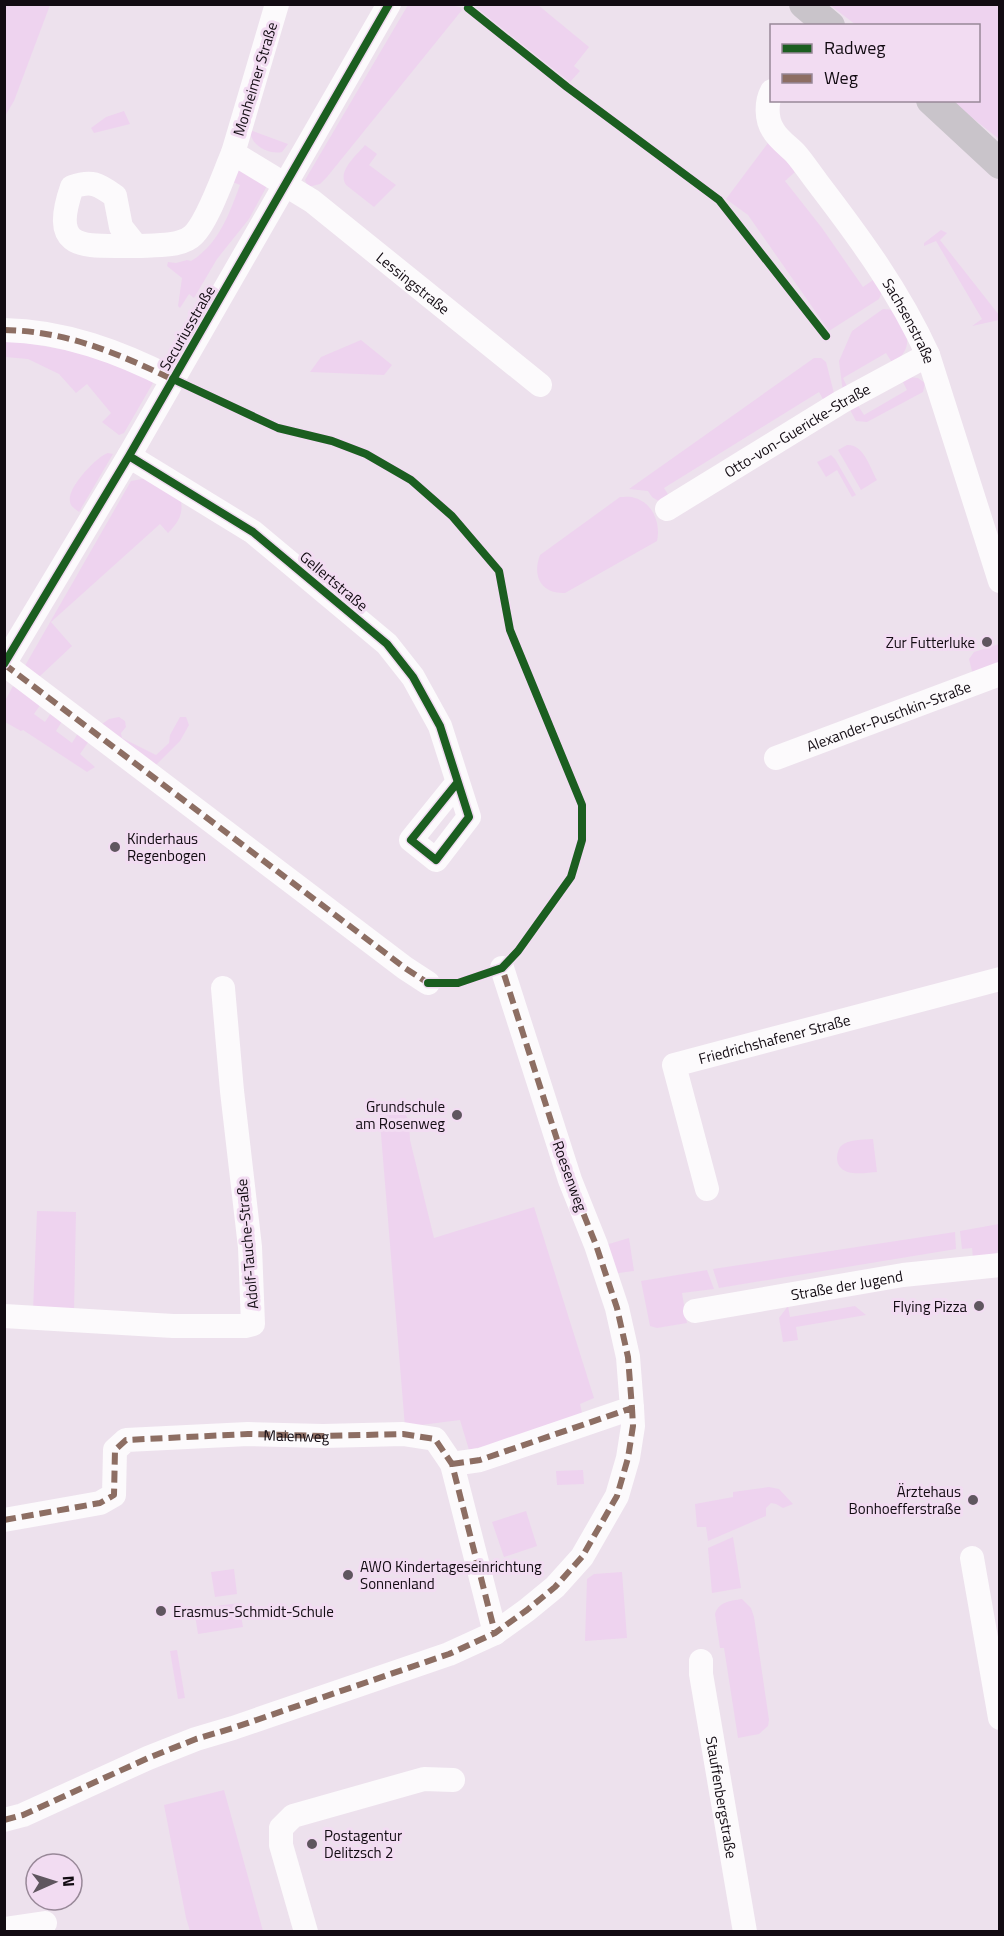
<svg xmlns="http://www.w3.org/2000/svg" width="1004" height="1936" font-family="'Titillium Web',sans-serif">
  <rect width="100%" height="100%" fill="#ede1ed"/>
  <!-- green -->
  <path fill="#eed3ef" d="M5,4L50,5L14,101L5,116Z
    M443,4L460,7L462,10L327,177L320,184L308,187L305,180L408,5Z
    M478,5H538L589,47L574,66L580,71L570,82L475,8Z
    M830,5H999V139L951,101L978,100V26L856,25Z
    M124,111L130,124L94,133L91,128L106,117Z
    M250,130L288,144L282,152C268,155 250,145 250,130Z
    M768,143L779,151L795,172L785,181L822,228L863,287L876,278L883,289L879,299L829,331L748,215L726,199Z
    M365,145L377,154L369,165L396,185L374,207L346,185C337,171 356,156 365,145Z
    M243,167L268,184L249,219L217,259L194,298L189,294L180,308L178,306L182,278L167,266L168,262L176,263L187,260L191,261C219,244 229,214 240,185L228,180L230,174Z
    M941,230L947,233L940,240L999,315V320L972,326L982,319L936,241L924,246V243Z
    M883,309L897,310C906,335 916,345 893,364L886,353L843,378L849,390L843,393L839,361L852,331Z
    M5,339L93,355L151,376L153,383L124,433L119,435L102,422L111,413L87,384L76,393L59,374L28,359L5,357Z
    M361,340L392,365L384,375L310,372L321,357Z
    M814,358H821L826,362L835,397L825,403L819,392L664,488L671,499L660,502L652,497L648,491L629,489Z
    M909,377L918,378L925,383L923,392L867,422L856,421L849,408L857,404L864,415L907,390L901,378Z
    M847,445C864,444 870,468 877,480L861,490L838,450Z
    M108,453L113,454L79,512C75,509 70,506 70,501C67,488 97,456 108,453Z
    M831,455L835,459L856,495L852,497L837,470L826,477L817,462Z
    M147,478L179,495C185,511 180,521 168,533L160,524L51,622L72,646L40,676L31,679L22,671L131,481Z
    M620,497C624,497 631,496 635,498C653,503 661,524 657,541L565,593C541,594 532,576 540,555Z
    M999,644V665L973,675L969,659L974,652Z
    M13,686L43,701L34,714L45,722L53,710L64,718L56,731L72,743L80,730L91,738L80,754L95,767L87,772L23,730L21,731L5,722V701Z
    M119,717L125,721L126,727L121,733L122,738L156,755L169,743L170,735L180,717H186L189,725L180,741L154,767L102,724L109,719Z
    M402,1108L409,1121L410,1140L434,1238L534,1207L594,1398L580,1404L584,1421L469,1450L460,1420L405,1427L379,1110Z
    M873,1139L877,1172C864,1173 839,1178 837,1159C837,1155 838,1149 841,1146C848,1139 864,1140 873,1139Z
    M37,1211L76,1212L74,1313L33,1311Z
    M999,1224V1248L994,1257L973,1258L972,1248L962,1249L960,1231Z
    M955,1232L956,1249L719,1288L713,1269Z
    M629,1238L634,1271L611,1274L602,1246Z
    M707,1270L714,1289L682,1293L687,1323L657,1328L650,1326L641,1281Z
    M788,1306L790,1317L855,1306L866,1315L796,1327L798,1340L783,1342L779,1318Z
    M583,1470L584,1484L557,1485L556,1471Z
    M769,1487L779,1489L793,1504L783,1508L776,1504L771,1503L766,1508V1516L708,1541L706,1527H697L695,1504L733,1497V1492Z
    M526,1511L537,1546L504,1557L492,1522Z
    M733,1537L741,1588L712,1593L708,1548Z
    M234,1569L237,1594L215,1597L211,1572Z
    M622,1572L627,1638L585,1641L587,1579L594,1574Z
    M742,1599L751,1608L754,1617L769,1720L768,1726L759,1734L738,1738L724,1648H720L715,1614C719,1601 731,1601 742,1599Z
    M239,1603L243,1627L198,1634L194,1609Z
    M177,1650L185,1698L178,1699L170,1651Z
    M224,1790L263,1931H190L186,1918L164,1805Z"/>
  <g fill="none" stroke-linecap="round" stroke-linejoin="round">
    <!-- minor -->
    <g stroke="#fcfafc" stroke-width="24">
      <path id="s1" d="M277,4L233,153L312,201L540,385"/>
      <path id="s2" d="M772,91C766,102 766,119 773,130C778,139 788,146 795,153C803,162 810,173 817,182C859,237 899,291 928,355L1000,581"/>
      <path d="M136,246C85,245 49,254 72,187C92,180 98,184 115,196L121,227L136,246C153,245 177,247 191,237C207,225 224,173 233,153"/>
      <path d="M4,330C64,331 120,352 173,379"/>
      <path d="M129,456L253,532L387,644L413,677L440,726L469,817L436,860L411,840L457,783"/>
      <path id="s3" d="M667,509L841,402L928,355"/>
      <path d="M4,664L129,456L389,4"/>
      <path d="M4,664L405,968L428,983"/>
      <path id="s4" d="M776,758L1000,674"/>
      <path id="s5" d="M707,1189L674,1065L1000,979"/>
      <path id="s6" d="M695,1311L903,1275L1000,1265"/>
      <path d="M4,1316L173,1326H245L253,1324L250,1247L232,1091L223,988"/>
      <path d="M452,1464L480,1460L632,1408L628,1357L617,1308L596,1245L570,1180L502,968"/>
      <path id="s7" d="M4,1520L100,1503L114,1495L115,1450L126,1440L248,1434L323,1436L403,1434L435,1439L452,1464L495,1633"/>
      <path d="M972,1558L1000,1718"/>
      <path id="s8" d="M701,1661V1674L745,1932"/>
      <path d="M4,1820L23,1815L148,1758L196,1739L233,1728L449,1654L495,1633L527,1610L555,1587L582,1557L617,1496L628,1458L633,1426L632,1408"/>
      <path d="M4,1929L45,1923"/>
      <path d="M306,1932L281,1845V1828L293,1816L424,1779L453,1780"/>
    </g>
    <!-- major -->
    <path stroke="#c9c4ca" stroke-width="30" d="M804,4L830,26
      M931,100L1000,164"/>
    <!-- quiet -->
    <path stroke="#8d6e63" stroke-width="6" stroke-dasharray="12 6" stroke-linecap="butt" d="M4,330C69,331 121,355 178,382
      M4,664L405,968L428,983H432
      M452,1464L480,1460L632,1408L628,1357L617,1308L596,1245L570,1180L502,968
      M4,1520L100,1503L114,1495L115,1450L126,1440L248,1434L323,1436L403,1434L435,1439L452,1464L495,1633
      M4,1820L23,1815L148,1758L196,1739L233,1728L449,1654L495,1633L527,1610L555,1587L582,1557L617,1496L628,1458L633,1426L632,1408"/>
    <defs>
      <path id="cycleway" d="M468,8L567,87L719,200L826,336
        M173,379L278,428L332,441L366,454L411,480L452,516L499,571L510,630L582,805V840L571,877L518,951L502,968L458,983H428
        M129,456L253,532L387,644L413,677L440,726L469,817L436,860L411,840L457,783
        M4,664L129,456L389,4"/>
    </defs>
    <!-- cycleway casing -->
    <use href="#cycleway" stroke="#f2dcf2" stroke-width="11"/>
    <!-- cycleway -->
    <use href="#cycleway" stroke="#1b5e20" stroke-width="8"/>
  </g>
  <!-- markers -->
  <g fill="#5f565f" stroke="#f2dcf2" stroke-width="2">
    <circle cx="987" cy="642" r="6"/>
    <circle cx="115" cy="847" r="6"/>
    <circle cx="457" cy="1115" r="6"/>
    <circle cx="979" cy="1306" r="6"/>
    <circle cx="973" cy="1500" r="6"/>
    <circle cx="348" cy="1575" r="6"/>
    <circle cx="161" cy="1611" r="6"/>
    <circle cx="312" cy="1844" r="6"/>
  </g>
  <g text-anchor="middle" dominant-baseline="central" stroke-width="6" stroke-linejoin="round" paint-order="stroke">
    <!-- street labels -->
    <g font-size="15" fill="#120b12" stroke="#f2dcf2">
      <text transform="translate(255 79) rotate(-73)">Monheimer Straße</text>
      <text stroke="none"><textPath href="#s1" startOffset="378">Lessingstraße</textPath></text>
      <text stroke="none"><textPath href="#s2" startOffset="276">Sachsenstraße</textPath></text>
      <text transform="translate(187 328) rotate(-60)">Securiusstraße</text>
      <text stroke="none"><textPath href="#s3" startOffset="152">Otto-von-Guericke-Straße</textPath></text>
      <text transform="translate(334 581) rotate(40)">Gellertstraße</text>
      <text stroke="none"><textPath href="#s4" startOffset="120">Alexander-Puschkin-Straße</textPath></text>
      <text stroke="none"><textPath href="#s5" startOffset="232">Friedrichshafener Straße</textPath></text>
      <text transform="translate(570 1176) rotate(70)">Roesenweg</text>
      <text transform="translate(247 1244) rotate(-95)">Adolf-Tauche-Straße</text>
      <text stroke="none"><textPath href="#s6" startOffset="154">Straße der Jugend</textPath></text>
      <text stroke="none"><textPath href="#s7" startOffset="344">Maienweg</textPath></text>
      <text stroke="none"><textPath href="#s8" startOffset="138">Stauffenbergstraße</textPath></text>
    </g>
    <!-- poi labels -->
    <g font-size="15" fill="#120b12" stroke="#f2dcf2" text-anchor="end">
      <text x="975" y="642">Zur Futterluke</text>
      <text x="127" y="838" text-anchor="start">Kinderhaus<tspan x="127" dy="17">Regenbogen</tspan></text>
      <text x="445" y="1106">Grundschule<tspan x="445" dy="17">am Rosenweg</tspan></text>
      <text x="967" y="1306">Flying Pizza</text>
      <text x="961" y="1491">Ärztehaus<tspan x="961" dy="17">Bonhoefferstraße</tspan></text>
      <text x="360" y="1566" text-anchor="start">AWO Kindertageseinrichtung<tspan x="360" dy="17">Sonnenland</tspan></text>
      <text x="173" y="1611" text-anchor="start">Erasmus-Schmidt-Schule</text>
      <text x="324" y="1835" text-anchor="start">Postagentur<tspan x="324" dy="17">Delitzsch 2</tspan></text>
    </g>
  </g>
  <!-- border -->
  <rect width="1004" height="1936" fill="none" stroke="#120b12" stroke-width="12"/>
  <!-- legend -->
  <rect x="770" y="24" width="210" height="78" fill="#f2dcf2" stroke="#988898" stroke-width="1.5"/>
  <rect x="782" y="44" width="30" height="9" fill="#1b5e20" stroke="#988898" stroke-width="1.5"/>
  <text x="824" y="54" font-size="18" fill="#120b12">Radweg</text>
  <rect x="782" y="74" width="30" height="9" fill="#8d6e63" stroke="#988898" stroke-width="1.5"/>
  <text x="824" y="84" font-size="18" fill="#120b12">Weg</text>
  <!-- north arrow -->
  <g transform="translate(54 1882) rotate(87)"><circle r="28" fill="#f2dcf2" stroke="#988898" stroke-width="1.5"/>
  <path d="M0-4.5L10 22L0 15L-10 22Z" fill="#5f565f"/>
  <text y="-9" font-size="16" font-weight="bold" text-anchor="middle" fill="#120b12">N</text>
  </g>
</svg>
